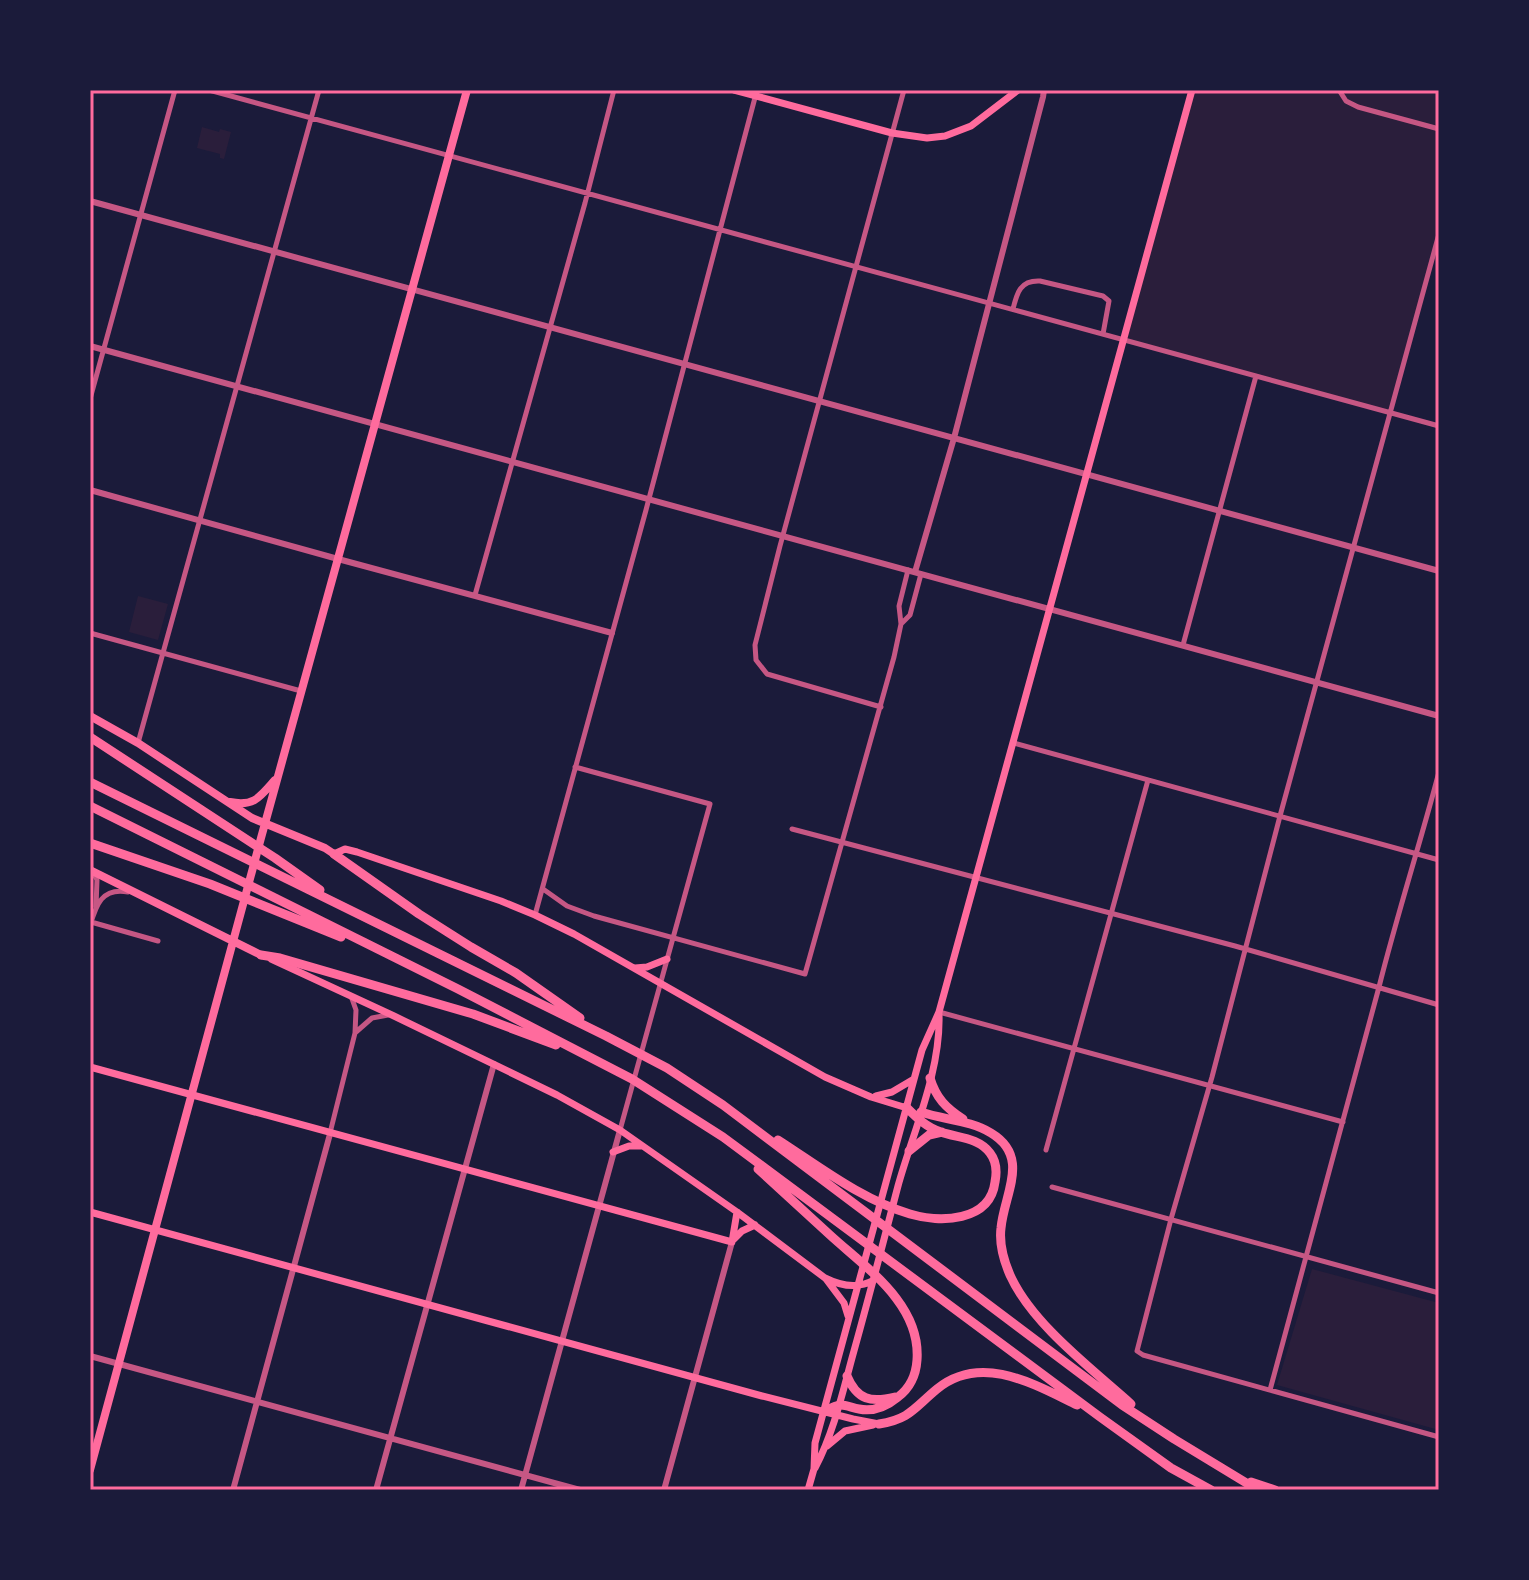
<svg xmlns="http://www.w3.org/2000/svg" width="1529" height="1580" font-family="Lora,serif">
  <rect width="100%" height="100%" fill="#1b1b3a"/>
  <!-- green -->
  <path fill="#2a1e3b" d="M1192,90H1439V233L1391,412L1124,340Z
    M202,127L219,132L220,129L231,132L224,159L220,158V154L197,148Z
    M138,596L168,604L158,640L129,632Z
    M1312,1269L1439,1303V1430L1277,1385Z"/>
  <g fill="none" stroke-linecap="round" stroke-linejoin="round">
    <!-- minor -->
    <path stroke="#c65784" stroke-width="5" d="M209,90L1439,426
      M1339,90L1346,101L1358,107L1439,129
      M1439,234L1280,816L1212,1077L1171,1219L1137,1351L1143,1355L1439,1437
      M1013,309C1017,293 1020,280 1040,281L1103,296L1109,301L1103,334
      M90,399L175,90
      M475,595L585,203L614,90
      M902,623L910,615L921,574
      M90,633L301,691
      M1183,645L1256,376
      M881,707L767,674L756,660L755,645L780,546L904,90
      M138,743L319,90
      M1014,743L1439,860
      M575,767L710,804L620,1130
      M792,829L1235,946L1439,1005
      M94,874L97,880L96,907
      M543,889L567,906L594,916L805,974L894,657L901,624L899,606L908,570
      M535,915L646,510L757,90
      M91,922L158,941
      M90,926C96,905 102,887 128,892
      M939,1012L1343,1122
      M356,1032L372,1018L388,1015
      M330,1133L355,1033L356,1010L351,996
      M1046,1150L1148,780
      M1052,1187L1439,1293
      M1270,1390L1379,987C1397,915 1420,844 1439,772"/>
    <!-- tertiary -->
    <path stroke="#c65784" stroke-width="6" d="M90,201L1439,571
      M90,346L1439,716
      M90,490L338,559L612,633
      M915,572L954,438L1043,97L1044,90
      M90,1356L580,1490
      M233,1490L330,1134
      M376,1490L494,1064
      M521,1490L620,1130
      M664,1490L732,1242"/>
    <!-- secondary -->
    <path stroke="#ff6b9d" stroke-width="7" d="M734,90L892,133L927,138L945,136L971,126L1018,90
      M334,854L345,849L357,852L501,901L535,915L574,934L825,1077L871,1097L907,1108
      M271,959L394,1016L557,1095L620,1130L737,1212L825,1278C841,1286 858,1289 874,1280
      M635,968L647,967L667,959
      M90,1067L732,1242
      M876,1096L892,1092L914,1079
      M613,1152L629,1146H642
      M90,1212L762,1396L853,1419L879,1424
      M734,1239L742,1231L755,1225
      M732,1242L737,1212
      M826,1279L844,1303L848,1316
      M827,1446L845,1431L873,1425
      M815,1468C833,1434 842,1395 852,1358C868,1301 883,1243 898,1186C913,1132 941,1071 939,1014
      M808,1490L814,1469L815,1443L922,1050L939,1012L1192,90"/>
    <!-- primary -->
    <path stroke="#ff6b9d" stroke-width="8" d="M90,716L138,743L252,818L325,848L334,854
      M230,802C254,807 260,797 275,780
      M90,870L261,955
      M90,1470L261,838L467,90"/>
    <!-- motorway -->
    <path stroke="#ff6b9d" stroke-width="9" d="M90,737L275,858L320,890
      M90,782L606,1036L667,1068L723,1105L1122,1405L1174,1439L1258,1490
      M90,806L458,989L632,1079L723,1137L1100,1417L1171,1468L1211,1490
      M90,843L210,884L341,937
      M334,854L419,914L471,947L516,973L580,1018
      M261,955L280,958L473,1014L556,1045
      M930,1078C936,1098 946,1108 963,1119
      M921,1112C944,1120 970,1120 991,1133C1031,1157 1004,1194 1001,1228C999,1244 1004,1261 1010,1275C1032,1324 1091,1368 1131,1404
      M778,1140C820,1167 862,1200 910,1214C940,1223 990,1222 995,1182C997,1172 997,1162 990,1153C978,1137 957,1138 941,1132C926,1127 917,1118 906,1107
      M909,1151L929,1135L942,1132
      M758,1169C782,1191 806,1213 830,1235C866,1268 921,1304 917,1360C916,1375 910,1388 898,1397C887,1406 873,1412 859,1409C853,1408 846,1405 841,1405C835,1405 829,1409 824,1412
      M847,1376C857,1400 871,1403 895,1397
      M879,1424C910,1419 914,1408 937,1389C981,1353 1034,1384 1077,1405
      M1251,1482L1275,1490"/>
  </g>
  <!-- border -->
  <rect width="1529" height="1580" fill="none" stroke="#1b1b3a" stroke-width="184"/>
  <rect x="92" y="92" width="1345" height="1396" fill="none" stroke="#ff6b9d" stroke-width="3"/>
</svg>
